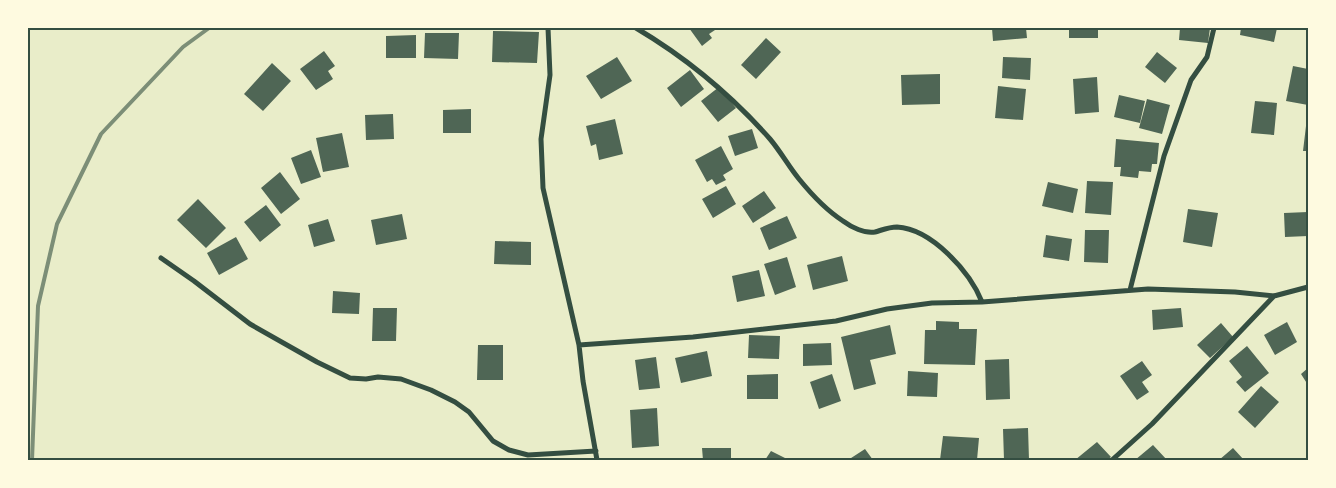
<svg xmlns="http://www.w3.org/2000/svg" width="1336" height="488" font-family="'IBM Plex Sans',sans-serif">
  <rect width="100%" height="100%" fill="#e9edc9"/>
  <!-- building -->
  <path fill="#4f6655" d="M689,28H718L709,34L712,38L702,46Z
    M992,28H1026L1027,38L993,41Z
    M1069,28H1098V38H1069Z
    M1180,28H1210L1208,43L1179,40Z
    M1241,28H1277L1274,42L1240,35Z
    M493,31L539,32L537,63L492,62Z
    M425,33H459L458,59L424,58Z
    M416,35V58H386V36Z
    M766,38L781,52L756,79L741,65Z
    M324,51L335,66L328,71L333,79L316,90L300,69Z
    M1157,52L1177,68L1165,83L1145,67Z
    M617,57L632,81L601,99L586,76Z
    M1003,57L1031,58L1030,80L1002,78Z
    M272,63L291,81L263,111L244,94Z
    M1293,66L1308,69V105L1286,101Z
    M690,70L704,89L681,107L667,88Z
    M940,74V104L902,105L901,75Z
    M1097,77L1099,112L1075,114L1073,79Z
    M998,86L1026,89L1023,120L995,118Z
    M719,87L736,108L718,122L701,101Z
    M1119,95L1145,101L1140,123L1114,117Z
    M1147,99L1170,105L1162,134L1139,128Z
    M1255,101L1277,103L1274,135L1251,133Z
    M471,109V133H443V110Z
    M393,114L394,139L366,140L365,115Z
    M615,119L623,154L599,160L596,144L591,146L586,126Z
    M1306,126H1308V151H1303Z
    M752,129L758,148L735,156L728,136Z
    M342,133L349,167L323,172L316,138Z
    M1116,139L1159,143L1157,164H1152L1151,172L1139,171L1138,178L1120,176L1121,167H1114Z
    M721,146L733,169L723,175L726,180L716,185L712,179L707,182L695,160Z
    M311,150L321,177L301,184L291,158Z
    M280,172L300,199L281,214L261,188Z
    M1087,181L1113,182L1111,215L1085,213Z
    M1048,182L1078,189L1073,213L1042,206Z
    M726,186L736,204L713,218L702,199Z
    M764,191L776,208L753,223L742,206Z
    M198,199L226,228L206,248L177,220Z
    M266,205L281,225L260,242L244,222Z
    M1188,209L1218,213L1212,247L1183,242Z
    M1308,212V236L1285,237L1284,213Z
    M402,214L407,239L376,245L371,220Z
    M787,216L797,238L769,250L760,228Z
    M328,219L335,241L314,247L308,225Z
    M1085,230H1109L1108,263L1084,262Z
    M1046,235L1072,239L1069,261L1043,257Z
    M236,237L248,259L219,275L207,253Z
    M495,241L531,242V265L494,264Z
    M842,256L848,281L813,290L807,265Z
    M787,257L796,287L775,295L764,264Z
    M759,270L765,296L737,302L732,276Z
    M333,291L360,293L359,314L332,313Z
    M373,308H397L396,341H372Z
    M1181,308L1183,327L1153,330L1152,310Z
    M936,321L959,322V329H977L975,365L924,364L925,330H936Z
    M1287,322L1297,342L1275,355L1264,335Z
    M1221,323L1233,337L1210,358L1197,345Z
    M890,325L896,354L870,360L876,384L854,390L841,337Z
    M749,335L780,336L779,359L748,358Z
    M831,343L832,365L803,366V344Z
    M478,345H503V380H477Z
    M1247,346L1269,373L1245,392L1236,382L1242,377L1229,361Z
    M707,351L712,376L681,383L675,358Z
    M656,357L660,388L639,390L635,360Z
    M1009,359L1010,399L986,400L985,360Z
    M1142,361L1152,375L1142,382L1149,392L1137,400L1120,376Z
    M1308,368V385L1301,374Z
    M908,371L938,373L937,397L907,396Z
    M778,374V399H747V375Z
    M832,374L841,401L819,409L810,382Z
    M1261,386L1279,402L1255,428L1238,412Z
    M657,408L659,446L632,448L630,410Z
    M1028,428L1029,460H1004L1003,429Z
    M943,436L979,438L977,460H940Z
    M1097,442L1111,457L1107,460H1075Z
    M1153,445L1167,460H1135Z
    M702,448H731V460H703Z
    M1233,448L1244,460H1219Z
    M865,449L873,460H848Z
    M771,451L789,460H765Z"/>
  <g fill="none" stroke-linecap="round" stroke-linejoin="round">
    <!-- minor -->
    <path stroke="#344e41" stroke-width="5" d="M548,28L550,75L541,139L543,188L579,345L583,381L597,460
      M636,28C685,57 732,96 770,139C781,152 789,167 799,179C812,195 826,210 843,221C851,227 865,234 875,232C882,230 889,227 897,227C932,229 970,272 982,302
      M161,258L194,281L250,324L317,362L350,378L366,379L378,377L401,379L431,390L455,402L469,412L493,441L509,450L528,455L596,451
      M1130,290L1164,156L1191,80L1207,57L1214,28
      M579,345L693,337L836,321L887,309L932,303L982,302L1148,289L1235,292L1274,296L1308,287
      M1112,460L1152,424L1274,296"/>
    <!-- rail -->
    <path stroke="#7c8e77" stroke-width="4" d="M32,460L38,306L57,224L101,134L183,47L209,28"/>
  </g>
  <!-- border -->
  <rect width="1336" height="488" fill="none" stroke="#fefae0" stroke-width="58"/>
  <rect x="29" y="29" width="1278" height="430" fill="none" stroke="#344e41" stroke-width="2"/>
</svg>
